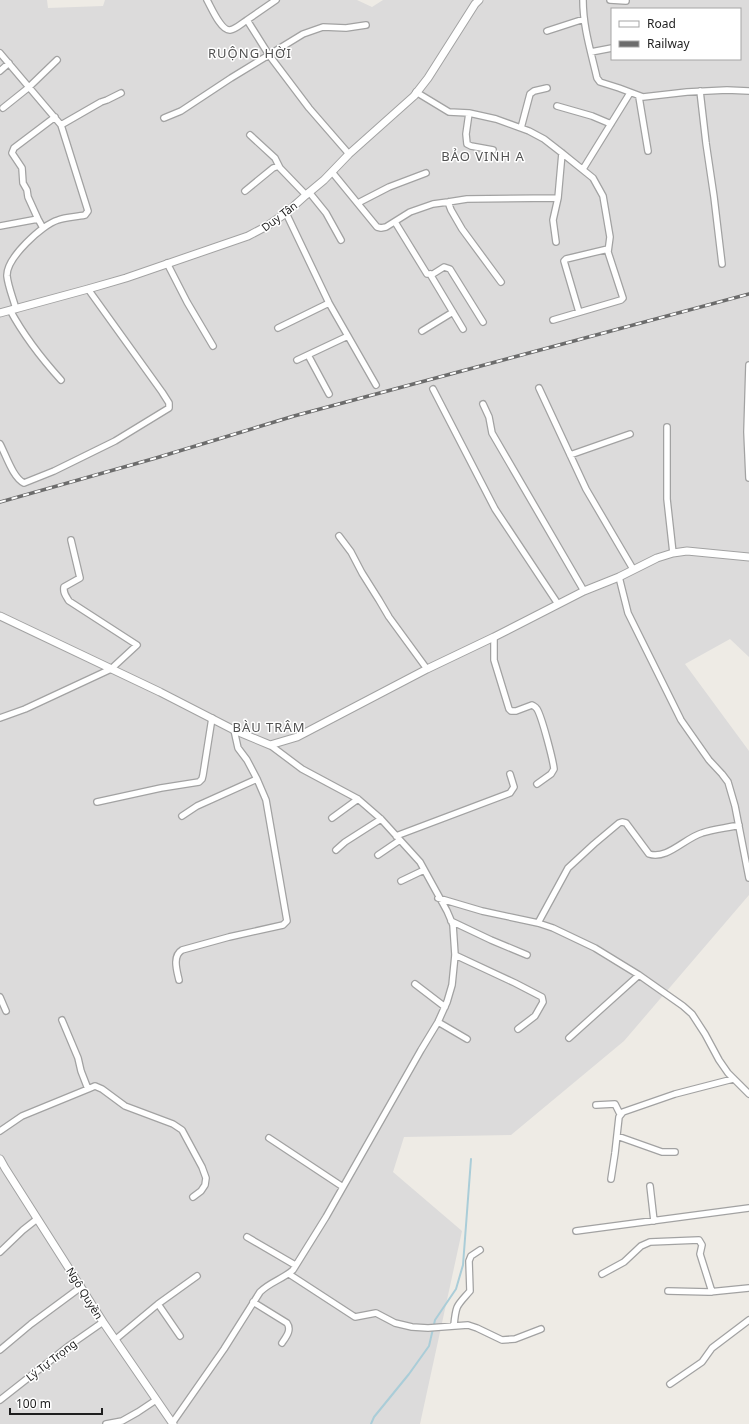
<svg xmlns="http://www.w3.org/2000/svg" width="749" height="1424" font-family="'Noto Sans',sans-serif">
  <rect width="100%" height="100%" fill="#eeebe5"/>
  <!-- residential -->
  <path fill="#dcdbdb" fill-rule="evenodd" d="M0,0H47L48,8L103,6L105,0H357L372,7L383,0H749V657L730,639L685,664L749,751V895L624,1041L511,1135L404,1137L393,1172L462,1231L420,1424H0ZM612,9H740V59H612Z"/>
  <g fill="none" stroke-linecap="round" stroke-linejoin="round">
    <!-- stream -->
    <path stroke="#aacdd8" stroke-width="2" d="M371,1424L374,1417L409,1374L429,1346L435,1320L456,1289L463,1265L471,1159"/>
    <defs>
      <path id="minor" d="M207,0C211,7 221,31 230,30C236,29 242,23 247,20L269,55L309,108L349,154
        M583,0C583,27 591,52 597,78L600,82L619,88L643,97L687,92L727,90L749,91
        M610,0L626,1
        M247,20L276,0
        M547,31L584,19
        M591,52L612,48
        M0,53L61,125L88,211L85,215C76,217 66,217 58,220C42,225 6,258 7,276C8,286 13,298 16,309
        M0,71L9,63
        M700,91L706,143L714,197L722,264
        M416,92L449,112L469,113L496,119L529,131L544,139L562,153L593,178L603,196L610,237L608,252L623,298L621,300L553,320
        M639,97L648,151
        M557,106L592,116L611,124
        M3,108L28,88L57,60
        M469,113L466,134L467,144L471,146L493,150
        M164,118L181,111L231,78L303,34L323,27L346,28L366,25
        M61,125L101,102L107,100L121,93
        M521,128L530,94L534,91L547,88
        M250,135L275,158L280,168L306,195
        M583,169L630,93
        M332,172L377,227L381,228L386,227L410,212L433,204L448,202L467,199L558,198L562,153
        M245,191L273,168L279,166
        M309,192L326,213L341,240
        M448,202L451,210L462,229L501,282
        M358,203L389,187L426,173
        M286,213L329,303L376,385
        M395,222L427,274H433L444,267L450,269L483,322
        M0,226L38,219
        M43,228L38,219L28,197L27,190L23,183L22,168L12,153L14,148L55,117
        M556,242L553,220L558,198
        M167,263L187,302L213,346
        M430,274L463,329
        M10,310C24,336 42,359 61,380
        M579,312L564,261L566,259L608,249
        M278,328L329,303
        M422,331L453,312
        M308,355L329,394
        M297,360L348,336
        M749,365L747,432L749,478
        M539,388L586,489L633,569
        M433,389L495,509L558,604
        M483,404L489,417L492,433L584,591
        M667,427V499L673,553
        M0,444C6,455 13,478 24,483L54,471L115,441L169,408V403L162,392L88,289
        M570,455L630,434
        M339,536L351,552L362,573L379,600L389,617L427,669
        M619,577L628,613L681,720L709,760L722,774L728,782L735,806L749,878
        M494,637V660L509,709L511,711H516L532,705C535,707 535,706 537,709C542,717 553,760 554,769L551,774L537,784
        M0,718L25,709L111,669L137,645L69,601C66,596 63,593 64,587L80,578L71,540
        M97,802L161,788L199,782L202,779L203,775L212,718
        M182,816L197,806L257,779
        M332,818L358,799
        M396,836L510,793L514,787L510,774
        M336,850L345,842L381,819
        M378,855L400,840
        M401,881L424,870
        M438,898L482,911L538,923L553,928L595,948L639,975L683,1006L692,1014L705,1034L719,1060L728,1073L749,1094
        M451,921L491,940L527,955
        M538,923L568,868L594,844L619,823L622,822L626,823L649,854C667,860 685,838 702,833C714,829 727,828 739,825
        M455,955L515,983L542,997L543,1002L535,1016L518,1029
        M179,980C177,971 172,956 182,950L229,937L283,925L287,921L266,800L257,779L247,760L238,748L234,730
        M415,984L445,1007
        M0,997L6,1011
        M62,1020L78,1058L81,1071L88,1089L95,1086L102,1089L125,1106L173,1124L182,1130L202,1167L206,1178L205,1185L201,1191L193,1197
        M438,1022L467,1039
        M569,1038L639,975
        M596,1105L615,1104L620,1114
        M0,1131L22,1116L88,1089
        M617,1136L662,1152H675
        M269,1138L343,1187
        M611,1179L615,1153L619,1117L623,1112L675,1094L733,1079
        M650,1186L654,1221
        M576,1231L749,1208
        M247,1237L295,1265
        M0,1252L23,1230L37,1219
        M289,1274L355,1317L376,1313L395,1323L412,1327L428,1328L468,1325L477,1328L502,1340L515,1339L541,1329
        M602,1274L624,1262L641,1246L650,1242L699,1240L702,1245L700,1254L712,1292
        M668,1291L709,1292L749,1288
        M253,1302L287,1323C292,1330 286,1337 282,1343
        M158,1304L180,1336
        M454,1325C456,1304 457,1306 470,1291L469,1261L471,1256L480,1250
        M116,1339L158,1304L197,1276
        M0,1350L31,1324L81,1287
        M670,1384L702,1362L712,1348L749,1320
        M0,1400L70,1345L103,1322
        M173,1422L224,1349L260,1292C270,1282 283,1279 293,1270L326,1217L421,1050L438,1022L447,1002L452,985L455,955L453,925L447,911L420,862L381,819L358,799L302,769L270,745
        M106,1424L122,1421L138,1412L156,1400"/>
      <path id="tertiary" d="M0,313L88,289L126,278L248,236L267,226L286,213L306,195L324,180L349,154L414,96L428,78L475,4L479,0
        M0,616L160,692L234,730L270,745L297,737L427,669L494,637L584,591L619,577L657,558L673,553L687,551L749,557
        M0,1159L5,1168L103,1322L173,1424"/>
    </defs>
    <!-- minor casing -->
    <use href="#minor" stroke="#a2a2a2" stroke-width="8"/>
    <!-- tertiary casing -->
    <use href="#tertiary" stroke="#a2a2a2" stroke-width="9"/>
    <!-- minor -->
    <use href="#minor" stroke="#fff" stroke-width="5.5"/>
    <!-- tertiary -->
    <use href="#tertiary" stroke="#fff" stroke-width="7"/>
    <defs>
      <path id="rail" d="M0,502L156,458L294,416L749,294"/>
    </defs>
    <!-- rail casing -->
    <use href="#rail" stroke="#6c6c6c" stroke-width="3.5"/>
    <!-- rail -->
    <use href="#rail" stroke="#fff" stroke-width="2" stroke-dasharray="6" stroke-linecap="butt"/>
  </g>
  <g text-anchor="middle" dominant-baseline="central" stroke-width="3" stroke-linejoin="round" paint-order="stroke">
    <!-- street labels -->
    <g font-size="11" fill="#1e1e1e" stroke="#fff">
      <text transform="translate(279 216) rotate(-37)">Duy Tân</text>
      <text transform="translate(85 1293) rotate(58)">Ngô Quyền</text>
      <text transform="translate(51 1360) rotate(-38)">Lý Tự Trọng</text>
    </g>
    <!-- quarter labels -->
    <g font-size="13" letter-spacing="1" fill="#515151" stroke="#fff">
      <text x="250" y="53">RUỘNG HỜI</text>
      <text x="483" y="156">BẢO VINH A</text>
      <text x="269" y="727">BÀU TRÂM</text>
    </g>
  </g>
  <!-- legend -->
  <rect x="611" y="8" width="130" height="52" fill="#ffffff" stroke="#a5a5a5"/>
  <rect x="619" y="21" width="20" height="6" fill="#ffffff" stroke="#a5a5a5"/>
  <text x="647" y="28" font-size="12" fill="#1e1e1e">Road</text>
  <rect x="619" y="41" width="20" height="6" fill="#6c6c6c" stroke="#a5a5a5"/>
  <text x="647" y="48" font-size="12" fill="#1e1e1e">Railway</text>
  <!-- scale -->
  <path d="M10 1408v6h92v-6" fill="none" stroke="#1e1e1e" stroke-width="2"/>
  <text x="16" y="1408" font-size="12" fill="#1e1e1e" stroke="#ffffff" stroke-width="3" paint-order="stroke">100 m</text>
</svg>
